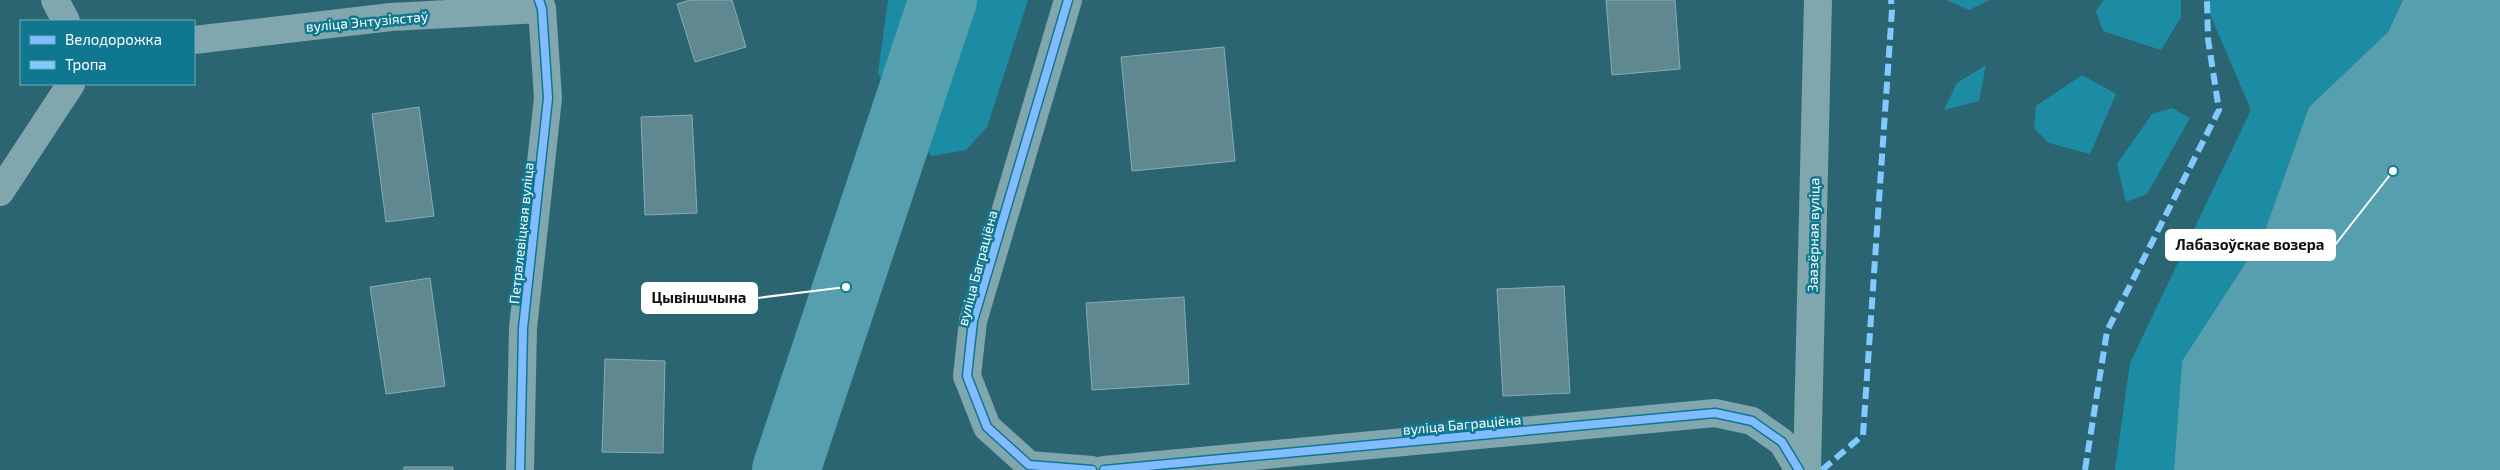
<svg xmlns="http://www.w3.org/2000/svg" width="2500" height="470" font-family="'Exo 2',sans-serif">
  <rect width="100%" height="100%" fill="#2c6572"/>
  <!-- green -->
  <path fill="#1c8ca4" d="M888,0H1028L987,127L966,150L931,156L878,73Z
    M1946,0H1989L1969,10Z
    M2104,0H2181V17L2161,50L2103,31L2096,11Z
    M2204,0H2403L2388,32L2309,107L2263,236L2182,361L2174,470H2115L2130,363L2251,110Z
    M1986,65L1979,101L1944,110L1957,83Z
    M2082,75L2116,94L2090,154L2049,143L2034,128L2036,106Z
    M2172,108L2190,118L2147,194L2126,202L2117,164L2152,114Z"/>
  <!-- water -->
  <path fill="#559fae" d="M2403,0H2500V470H2174L2182,361L2263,236L2309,107L2388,32Z"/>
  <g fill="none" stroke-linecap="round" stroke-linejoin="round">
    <!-- river -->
    <path stroke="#559fae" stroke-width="68" d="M786,470L943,0"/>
  </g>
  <!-- building -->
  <path fill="#5f8891" stroke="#88acb4" d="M690,0H732L746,47L695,62L677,4Z
    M1606,0H1675L1680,69L1612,75Z
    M1224,47L1235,161L1132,171L1121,57Z
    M419,107L434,216L386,222L372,114Z
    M692,115L697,213L645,215L641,117Z
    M430,278L445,386L386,394L370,287Z
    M1564,286L1570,393L1503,396L1497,289Z
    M1184,297L1189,384L1092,390L1086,303Z
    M605,359L665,361L663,453L602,452Z
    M404,467H453V470H404Z"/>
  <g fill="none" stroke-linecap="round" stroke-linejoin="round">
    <!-- minor -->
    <path stroke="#80a6ae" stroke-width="28" d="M55,0L66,21
      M1068,0L973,321L967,376L987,427L1029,465L1092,470
      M194,40L391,17L542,9
      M0,192L71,84
      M1104,470L1715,413L1752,421L1782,442L1799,470
      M1807,470L1818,0"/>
    <!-- tertiary -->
    <path stroke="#80a6ae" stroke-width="28" d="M520,470L523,328L548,98L542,9L539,0"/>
    <!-- quiet -->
    <path stroke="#80caff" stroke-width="6" stroke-dasharray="12 6" stroke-linecap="butt" d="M1822,470L1863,435L1892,10L1891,0
      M2085,470L2107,331L2219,110L2208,39L2207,0"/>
    <defs>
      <path id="cycleway" d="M1068,0L973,321L967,376L987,427L1029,465L1092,470
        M520,470L523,328L548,98L542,9L539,0
        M1104,470L1715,413L1752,421L1782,442L1799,470"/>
    </defs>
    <!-- cycleway casing -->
    <use href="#cycleway" stroke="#0f778f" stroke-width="11"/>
    <!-- cycleway -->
    <use href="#cycleway" stroke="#80bcff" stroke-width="8"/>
  </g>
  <g text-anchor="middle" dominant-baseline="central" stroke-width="5" stroke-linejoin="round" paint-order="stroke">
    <!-- street labels -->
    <g font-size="14" fill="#fff" stroke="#0f778f">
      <text transform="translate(367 21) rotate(-5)">вуліца Энтузіястаў</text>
      <text transform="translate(521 233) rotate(-84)">Петралевіцкая вуліца</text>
      <text transform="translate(1813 235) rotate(-89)">Заазёрная вуліца</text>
      <text transform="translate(977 268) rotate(-75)">вуліца Баграціёна</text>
      <text transform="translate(1462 424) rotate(-5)">вуліца Баграціёна</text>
    </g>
  </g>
  <!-- callouts -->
  <path fill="none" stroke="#fff" stroke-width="2" d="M2393 171L2335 245M846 287L757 298"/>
  <g fill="#fff" stroke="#0f778f" stroke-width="2">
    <circle cx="2393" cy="171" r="5"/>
    <circle cx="846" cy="287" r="5"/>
  </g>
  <g fill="#fff" stroke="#fff" stroke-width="2">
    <rect x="2166" y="230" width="169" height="30" rx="5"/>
    <rect x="642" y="283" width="115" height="30" rx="5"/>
  </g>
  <g font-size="15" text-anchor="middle" font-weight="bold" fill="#111">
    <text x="2250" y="250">Лабазоўскае возера</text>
    <text x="699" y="303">Цывіншчына</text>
  </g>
  <!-- legend -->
  <rect x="20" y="20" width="175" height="65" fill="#0f778f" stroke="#6fadbc"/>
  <rect x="30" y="36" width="25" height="8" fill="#80bcff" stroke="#6fadbc"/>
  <text x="65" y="45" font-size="15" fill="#ffffff">Велодорожка</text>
  <rect x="30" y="61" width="25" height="8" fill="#80caff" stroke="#6fadbc"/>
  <text x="65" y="70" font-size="15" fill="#ffffff">Тропа</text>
</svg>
